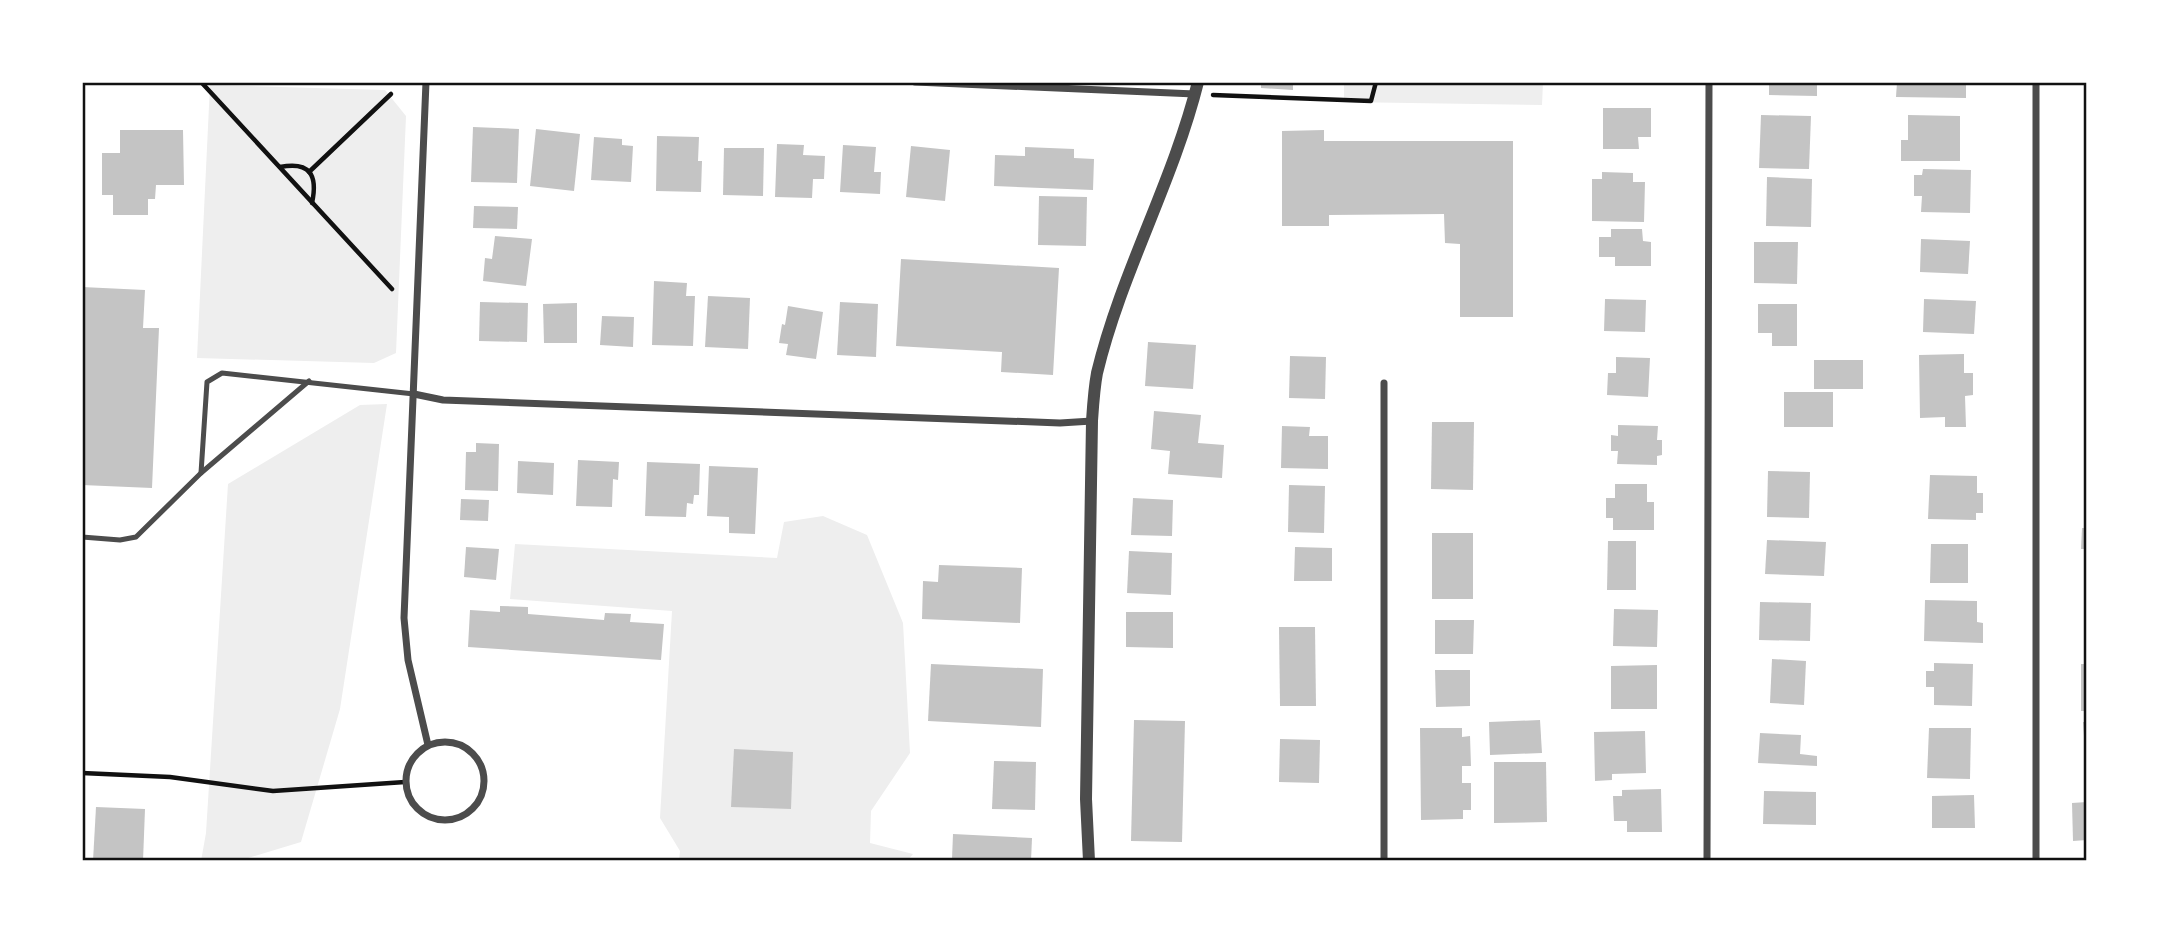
<svg xmlns="http://www.w3.org/2000/svg" width="2169" height="943" viewBox="0 0 2169 943" font-family="Literata,serif">
<style>
.green{fill:#eee}
.building{fill:#c4c4c4}
.lines{fill:none;stroke-linecap:round;stroke-linejoin:round}
.path{stroke:#111;stroke-width:4.5}
.service{stroke:#4c4c4c;stroke-width:5}
.minor{stroke:#4c4c4c;stroke-width:7}
.tertiary{stroke:#4c4c4c;stroke-width:12}
.neatline{fill:none;stroke:#111;stroke-width:2.5}
</style>
<rect width="100%" height="100%" fill="#fff"/>
<!-- green -->
<g class="green">
<polygon points="1344,82 1543,82 1542,105 1344,102"/>
<polygon points="210,85 385,90 406,116 396,353 374,363 197,358"/>
<polygon points="387,404 340,709 301,842 248,858 247,861 201,861 206,833 228,484 360,405"/>
<polygon points="823,516 867,535 903,623 910,753 871,811 870,843 913,854 907,861 679,861 680,851 660,818 672,611 510,599 515,544 777,558 784,522"/>
</g>
<!-- building -->
<g class="building">
<polygon points="1261,82 1293,82 1293,90 1261,88"/>
<polygon points="1769,82 1817,82 1817,96 1769,95"/>
<polygon points="1897,82 1966,82 1966,98 1896,97"/>
<polygon points="1603,108 1651,108 1651,137 1638,137 1639,149 1603,149"/>
<polygon points="1761,115 1811,116 1809,169 1759,168"/>
<polygon points="1908,115 1960,116 1960,161 1901,161 1901,140 1908,140"/>
<polygon points="473,127 519,129 517,183 471,182"/>
<polygon points="536,129 580,134 574,191 530,186"/>
<polygon points="120,130 183,130 184,185 156,185 155,199 148,199 148,215 113,215 113,195 102,195 102,153 120,153"/>
<polygon points="1324,130 1324,141 1513,141 1513,317 1460,317 1460,244 1445,243 1444,214 1329,215 1329,226 1282,226 1282,131"/>
<polygon points="657,136 699,137 698,161 702,161 701,192 656,191"/>
<polygon points="594,137 622,139 622,145 633,146 631,182 591,180"/>
<polygon points="777,144 804,145 803,155 825,156 824,179 813,179 812,198 775,197"/>
<polygon points="843,145 876,147 874,172 881,172 880,194 840,192"/>
<polygon points="911,146 950,150 945,201 906,197"/>
<polygon points="1025,147 1074,149 1074,158 1094,159 1093,190 994,186 995,155 1025,156"/>
<polygon points="724,148 764,148 763,196 723,195"/>
<polygon points="1923,169 1971,170 1970,213 1921,212 1922,196 1914,196 1914,175 1922,175"/>
<polygon points="1602,172 1633,173 1633,182 1645,182 1644,222 1592,221 1592,179 1602,179"/>
<polygon points="1767,177 1812,179 1811,227 1766,226"/>
<polygon points="1039,196 1087,197 1086,246 1038,245"/>
<polygon points="474,206 518,207 517,229 473,228"/>
<polygon points="1611,229 1642,229 1643,241 1651,242 1651,266 1615,266 1615,257 1599,257 1599,237 1611,237"/>
<polygon points="495,236 532,239 526,286 483,281 485,258 492,259"/>
<polygon points="1921,239 1970,241 1968,274 1920,272"/>
<polygon points="1754,242 1798,242 1797,284 1754,283"/>
<polygon points="901,259 1059,268 1053,375 1001,372 1002,352 896,346"/>
<polygon points="654,281 687,283 686,296 695,296 693,346 652,345"/>
<polygon points="82,287 145,290 143,328 159,328 152,488 82,485"/>
<polygon points="708,296 750,298 748,349 705,347"/>
<polygon points="1605,299 1646,300 1645,332 1604,331"/>
<polygon points="1924,299 1976,301 1974,334 1923,332"/>
<polygon points="480,302 528,303 527,342 479,341"/>
<polygon points="840,302 878,304 876,357 837,355"/>
<polygon points="577,303 577,343 544,343 543,304"/>
<polygon points="1758,304 1797,304 1797,346 1772,346 1772,333 1758,333"/>
<polygon points="788,306 823,312 816,359 786,355 788,344 779,343 782,324 785,325"/>
<polygon points="602,316 634,317 633,347 600,345"/>
<polygon points="1148,342 1196,345 1193,389 1145,386"/>
<polygon points="1964,354 1964,373 1973,373 1973,395 1965,396 1966,427 1945,427 1945,417 1920,418 1919,355"/>
<polygon points="1290,356 1326,357 1325,399 1289,398"/>
<polygon points="1616,357 1650,358 1648,397 1607,395 1608,373 1616,373"/>
<rect x="1814" y="360" width="49" height="29"/>
<rect x="1784" y="392" width="49" height="35"/>
<polygon points="1154,411 1201,415 1198,443 1224,445 1222,478 1168,474 1170,451 1151,449"/>
<polygon points="1432,422 1474,422 1473,490 1431,489"/>
<polygon points="1618,425 1658,426 1657,440 1662,440 1662,455 1657,456 1657,465 1617,464 1618,451 1611,451 1611,435 1618,436"/>
<polygon points="1282,426 1310,427 1309,436 1328,436 1328,469 1281,468"/>
<polygon points="476,443 499,444 498,491 465,490 466,452 476,452"/>
<polygon points="578,460 619,462 618,480 613,479 612,507 576,506"/>
<polygon points="518,461 554,463 553,495 517,493"/>
<polygon points="647,462 700,464 699,495 694,495 693,504 687,503 686,517 645,516"/>
<polygon points="709,466 758,468 755,534 729,533 729,517 707,516"/>
<polygon points="1768,471 1810,472 1809,518 1767,517"/>
<polygon points="1930,475 1977,476 1977,493 1983,493 1983,513 1976,513 1976,520 1928,519"/>
<polygon points="1615,484 1647,484 1647,502 1654,502 1654,530 1613,530 1613,518 1606,518 1606,498 1615,498"/>
<polygon points="1289,485 1325,486 1324,533 1288,532"/>
<rect x="2084" y="487" width="3" height="33"/>
<polygon points="1133,498 1173,500 1172,536 1131,535"/>
<polygon points="461,499 489,500 488,521 460,520"/>
<polygon points="2082,528 2087,528 2087,549 2081,549"/>
<rect x="1432" y="533" width="41" height="66"/>
<polygon points="1767,540 1826,542 1824,576 1765,574"/>
<polygon points="1608,541 1636,541 1636,590 1607,590"/>
<polygon points="1931,544 1968,544 1968,583 1930,583"/>
<polygon points="466,547 499,549 496,580 464,577"/>
<polygon points="1295,547 1332,548 1332,581 1294,581"/>
<polygon points="1129,551 1172,553 1171,595 1127,593"/>
<polygon points="939,565 1022,568 1020,623 922,619 923,581 938,582"/>
<polygon points="1925,600 1977,601 1977,622 1983,623 1983,643 1924,641"/>
<polygon points="1760,602 1811,603 1810,641 1759,640"/>
<polygon points="500,606 528,607 528,614 604,620 605,613 631,614 630,622 664,624 661,660 468,647 470,610 500,612"/>
<polygon points="1614,609 1658,610 1657,647 1613,646"/>
<polygon points="1126,612 1173,612 1173,648 1126,647"/>
<polygon points="1435,620 1474,620 1473,654 1435,654"/>
<polygon points="1279,627 1315,627 1316,706 1280,706"/>
<polygon points="1772,659 1806,661 1804,705 1770,703"/>
<polygon points="1934,663 1973,664 1972,706 1934,705 1934,687 1926,687 1926,671 1934,671"/>
<polygon points="931,664 1043,669 1041,727 928,721"/>
<rect x="2081" y="664" width="6" height="47"/>
<polygon points="1657,665 1657,709 1611,709 1611,666"/>
<polygon points="1435,670 1470,670 1470,706 1436,707"/>
<polygon points="1134,720 1185,721 1182,842 1131,841"/>
<polygon points="1540,720 1542,753 1490,755 1489,722"/>
<polygon points="2083,722 2087,722 2087,749 2085,749"/>
<polygon points="1420,728 1462,728 1462,737 1470,736 1471,766 1462,766 1462,783 1471,783 1471,810 1463,810 1463,819 1421,820"/>
<polygon points="1929,728 1971,728 1970,779 1927,778"/>
<polygon points="1645,731 1646,773 1612,774 1612,780 1595,781 1594,732"/>
<polygon points="1760,733 1801,735 1800,754 1817,756 1817,766 1758,763"/>
<polygon points="1280,739 1320,740 1319,783 1279,782"/>
<polygon points="734,749 793,752 791,809 731,807"/>
<polygon points="994,761 1036,762 1035,810 992,809"/>
<polygon points="1494,762 1546,762 1547,822 1494,823"/>
<polygon points="1661,789 1662,832 1627,832 1627,821 1614,821 1613,796 1622,796 1622,790"/>
<polygon points="1764,791 1816,792 1816,825 1763,824"/>
<polygon points="1974,795 1975,828 1932,828 1932,796"/>
<polygon points="2087,802 2087,840 2073,841 2072,803"/>
<polygon points="96,807 145,809 143,861 93,861"/>
<polygon points="953,834 1032,838 1031,861 952,859"/>
</g>
<g class="lines">
<!-- path -->
<g class="path">
<polyline points="202,83 392,289"/>
<polyline points="1213,95 1371,101 1376,82"/>
<path d="M 280,167 C 310,161 318,175 312,203"/>
<polyline points="309,172 391,94"/>
<polyline points="82,773 170,777 273,791 405,782"/>
</g>
<!-- service -->
<g class="service">
<polyline points="201,473 207,382 222,373 414,394"/>
<polyline points="82,537 120,540 136,537 201,473 309,381"/>
</g>
<!-- minor -->
<g class="minor">
<polyline points="426,82 404,618 408,660 428,745"/>
<polyline points="915,82 1195,94"/>
<polyline points="2036,82 2036,861"/>
<polyline points="414,394 443,400 1060,423 1092,421"/>
<circle cx="445" cy="781" r="39"/>
<polyline points="1384,861 1384,383"/>
<polyline points="1707,861 1709,82"/>
</g>
<!-- tertiary -->
<path class="tertiary" d="M 1089,861 L 1086,799 L 1092,421 C 1093,406 1094,389 1097,373 C 1121,273 1173,182 1198,82"/>
</g>
<!-- border -->
<rect width="2169" height="943" fill="none" stroke="#ffffff" stroke-width="168"/>
<rect x="84" y="84" width="2001" height="775" class="neatline"/>
</svg>
